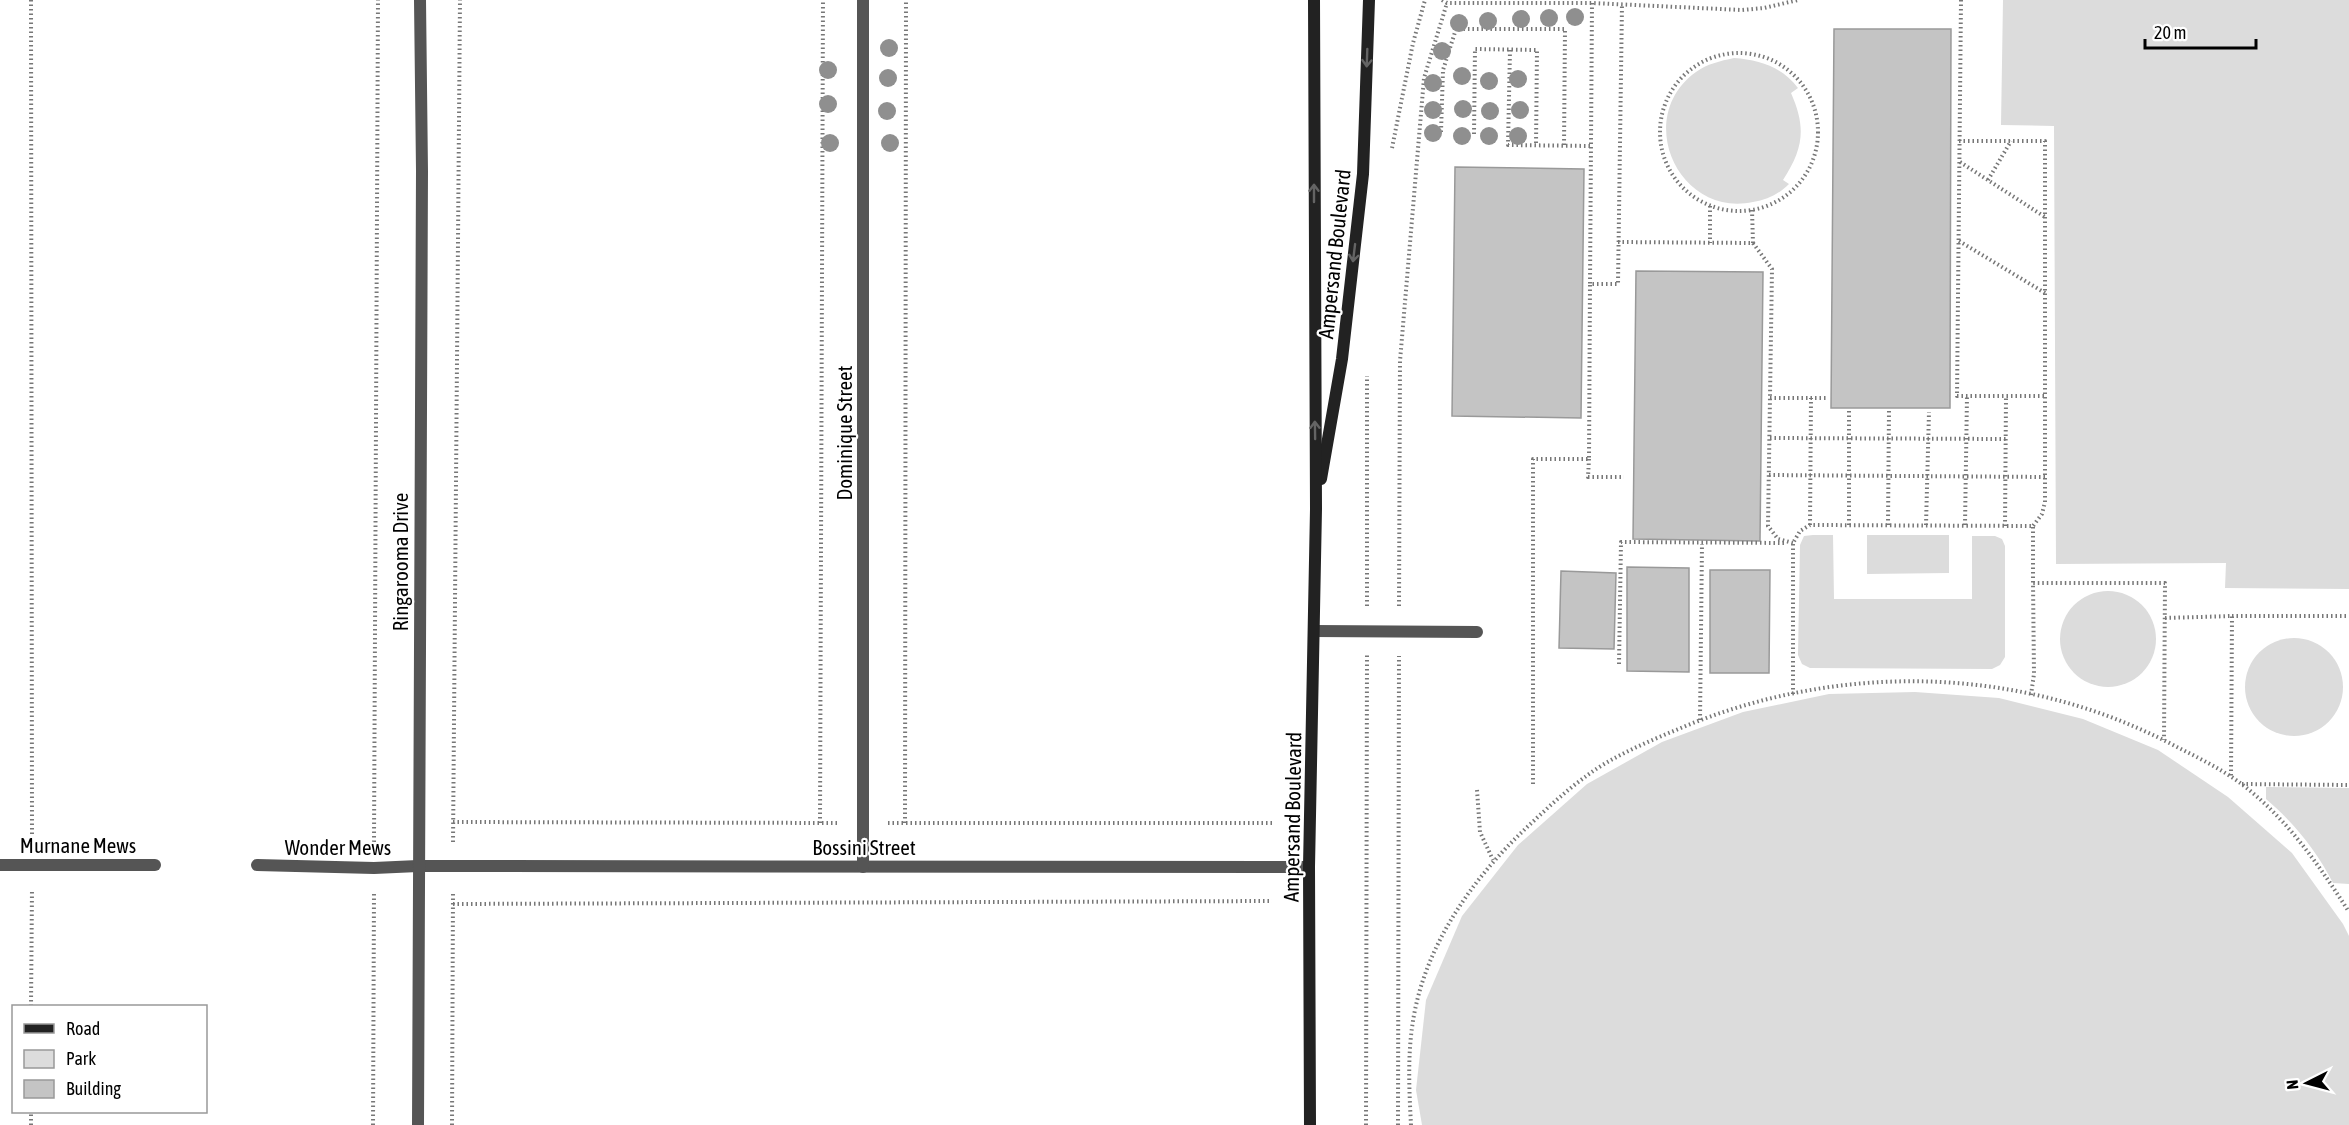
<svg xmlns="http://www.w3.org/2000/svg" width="2349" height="1125" viewBox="0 0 2349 1125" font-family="'Asap Condensed',sans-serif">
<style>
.green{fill:#dcdcdc}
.building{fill:#c4c4c4;stroke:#999;stroke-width:1.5}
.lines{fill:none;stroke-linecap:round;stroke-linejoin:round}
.path{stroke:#777;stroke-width:4;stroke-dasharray:1.5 3;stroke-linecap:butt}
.lane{stroke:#555;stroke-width:12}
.street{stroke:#555;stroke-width:12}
.secondary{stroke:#222;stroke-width:12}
.tree{fill:#8f8f8f}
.oneway{stroke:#646464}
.labels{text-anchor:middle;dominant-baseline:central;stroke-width:4.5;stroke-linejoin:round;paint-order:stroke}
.street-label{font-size:21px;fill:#000;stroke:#fff}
</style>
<rect width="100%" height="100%" fill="#fff"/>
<!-- green -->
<g class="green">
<polygon points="2003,0 2349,0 2349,589 2225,588 2226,563 2056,564 2054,126 2001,125"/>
<path d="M 1734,58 C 1760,60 1782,67 1798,88 L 1791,93 C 1806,127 1804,148 1783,180 L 1789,184 C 1779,194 1767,200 1753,202 C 1678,218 1633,117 1696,72 C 1707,64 1720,61 1734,58 Z"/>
<polygon points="1813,535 1833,535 1834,599 1972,599 1972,536 1995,536 2002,539 2005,546 2005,657 2000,665 1992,669 1810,668 1802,664 1798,655 1800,545 1804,536"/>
<polygon points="1867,535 1949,535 1949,573 1867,574"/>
<circle cx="2108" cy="639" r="48"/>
<circle cx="2294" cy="687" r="49"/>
<polygon points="1915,692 1999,698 2083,719 2158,750 2228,797 2292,853 2343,924 2349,936 2349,1125 1422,1125 1416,1090 1426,1000 1462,916 1518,845 1587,784 1662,742 1743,712 1829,694"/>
<path d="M 2266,787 L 2349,788 L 2349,884 L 2333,883 C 2317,851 2293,822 2266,799 Z"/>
</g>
<!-- building -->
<g class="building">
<polygon points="1834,29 1951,29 1950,408 1831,408"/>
<polygon points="1455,167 1584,169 1581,418 1452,416"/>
<polygon points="1636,271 1763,272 1760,541 1633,539"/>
<polygon points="1627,567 1689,568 1689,672 1627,671"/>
<polygon points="1710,570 1770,570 1769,673 1710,673"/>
<polygon points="1561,571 1616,573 1614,649 1559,648"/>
</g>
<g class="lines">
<!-- path -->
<g class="path">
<polyline points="31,0 32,839"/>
<polyline points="1442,0 1447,3 1592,3 1742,10 1764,8 1798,0"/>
<polyline points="1961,0 1957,396 2046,396"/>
<polyline points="1592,3 1590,284 1618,284 1622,4"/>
<polyline points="1510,50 1508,145 1591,146"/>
<circle cx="1739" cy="132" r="79"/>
<polyline points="1441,132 1443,70 1456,29 1565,29 1564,146"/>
<polyline points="1474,134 1475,49 1537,50 1536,145"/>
<polyline points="1959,141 2045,141 2045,502 2042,514 2033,526"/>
<polyline points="1392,148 1413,43 1425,0"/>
<polyline points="1960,162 2045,217"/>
<polyline points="1988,180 2011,141"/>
<polyline points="1710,206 1710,243"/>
<polyline points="1959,241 2045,293"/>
<polyline points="1618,242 1753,243 1752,210"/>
<polyline points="1753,243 1772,269 1768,526 1778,539 1793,543"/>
<polyline points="1770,398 1826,398"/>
<polyline points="1770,438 2006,439"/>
<polyline points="1589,459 1588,477 1624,477"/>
<polyline points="1769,475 2045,477"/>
<polyline points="1810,525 1811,398"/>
<polyline points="1849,525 1849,411"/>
<polyline points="1888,525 1889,411"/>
<polyline points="1926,525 1929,412"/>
<polyline points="1965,525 1967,396"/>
<polyline points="2005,526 2006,397"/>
<polyline points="1367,606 1367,376"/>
<polyline points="1399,606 1400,361 1424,78 1447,3"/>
<polyline points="2232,616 2349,616"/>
<polyline points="2165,618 2232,616 2231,777"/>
<polyline points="1619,664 1621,542 1786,543"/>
<polyline points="1793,694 1793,543 1800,531 1810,525 2033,526 2033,583"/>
<polyline points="2031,695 2034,674 2033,583 2165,583 2164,740"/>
<polyline points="1700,720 1702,544"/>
<polyline points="1533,784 1533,459 1589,459 1590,284"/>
<polyline points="2242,784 2349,785"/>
<polyline points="1477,790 1480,832 1493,860"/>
<polyline points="453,822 839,823"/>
<polyline points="820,823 823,0"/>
<polyline points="888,823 1273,823"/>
<polyline points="905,823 906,0"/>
<polyline points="374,842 378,0"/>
<polyline points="453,842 460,0"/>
<polyline points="453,904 1272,901"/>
<polyline points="31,1006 32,889"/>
<polyline points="31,1125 31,1112"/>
<polyline points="373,1125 374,892"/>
<polyline points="452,1125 453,892"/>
<polyline points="1366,1125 1367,655"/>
<polyline points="1398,1125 1399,656"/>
<path d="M 1411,1125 C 1409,1087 1407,1048 1415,1010 C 1429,941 1473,879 1522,832 C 1542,813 1563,793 1585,777 C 1611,757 1645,743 1676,730 C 1837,661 2021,664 2177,747 C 2199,758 2223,770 2243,785 C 2288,820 2319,865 2349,912"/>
</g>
<!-- lane -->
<g class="lane">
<polyline points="1314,631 1477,632"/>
<polyline points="0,865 155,865"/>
<polyline points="257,865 374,868 418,866"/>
</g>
<!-- street -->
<g class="street">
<polyline points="418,866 1309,867"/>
<polyline points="863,867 863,0"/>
<polyline points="418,1125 422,171 420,0"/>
</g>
<!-- secondary -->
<g class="secondary">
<polyline points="1321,479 1342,359 1363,174 1369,0"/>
<polyline points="1310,1125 1309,867 1316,509 1314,0"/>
</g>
</g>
<!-- trees -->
<g class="tree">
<circle cx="1575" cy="17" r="9"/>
<circle cx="1549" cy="18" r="9"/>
<circle cx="1521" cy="19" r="9"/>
<circle cx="1488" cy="21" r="9"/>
<circle cx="1459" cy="23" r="9"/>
<circle cx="889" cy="48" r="9"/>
<circle cx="1442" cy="51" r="9"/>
<circle cx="828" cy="70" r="9"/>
<circle cx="1462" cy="76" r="9"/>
<circle cx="888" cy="78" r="9"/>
<circle cx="1518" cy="79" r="9"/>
<circle cx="1489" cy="81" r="9"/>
<circle cx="1433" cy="83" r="9"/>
<circle cx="828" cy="104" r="9"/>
<circle cx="1463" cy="109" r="9"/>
<circle cx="1433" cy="110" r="9"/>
<circle cx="1520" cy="110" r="9"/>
<circle cx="887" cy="111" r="9"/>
<circle cx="1490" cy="111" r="9"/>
<circle cx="1433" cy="133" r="9"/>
<circle cx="1462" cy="136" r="9"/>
<circle cx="1489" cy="136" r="9"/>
<circle cx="1518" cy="136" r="9"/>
<circle cx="830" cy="143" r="9"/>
<circle cx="890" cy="143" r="9"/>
</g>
<!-- one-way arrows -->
<defs><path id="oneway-shaft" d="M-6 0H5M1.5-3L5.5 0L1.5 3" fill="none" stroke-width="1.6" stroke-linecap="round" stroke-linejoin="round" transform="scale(1.5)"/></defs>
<g class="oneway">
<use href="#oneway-shaft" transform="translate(1367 58) rotate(92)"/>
<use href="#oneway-shaft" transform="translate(1314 193) rotate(-90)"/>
<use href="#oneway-shaft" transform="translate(1354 253) rotate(97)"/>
<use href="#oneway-shaft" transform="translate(1315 430) rotate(-91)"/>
</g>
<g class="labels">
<!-- street labels -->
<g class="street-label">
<text transform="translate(1334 254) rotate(-84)">Ampersand Boulevard</text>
<text transform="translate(844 433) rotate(-90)">Dominique Street</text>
<text transform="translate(400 562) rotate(-90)">Ringarooma Drive</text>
<text transform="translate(1292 817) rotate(-89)">Ampersand Boulevard</text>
<text x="78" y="845">Murnane Mews</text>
<text x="338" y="847">Wonder Mews</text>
<text x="864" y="847">Bossini Street</text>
</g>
</g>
<!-- legend -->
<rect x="12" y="1005" width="195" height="108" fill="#ffffff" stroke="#999999" stroke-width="1.5"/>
<rect x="24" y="1024" width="30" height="9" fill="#222222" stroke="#999999" stroke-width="1.5"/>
<text x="66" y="1035" font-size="18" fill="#000000">Road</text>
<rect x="24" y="1050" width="30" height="18" fill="#dcdcdc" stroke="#999999" stroke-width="1.5"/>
<text x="66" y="1065" font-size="18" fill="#000000">Park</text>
<rect x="24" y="1080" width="30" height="18" fill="#c4c4c4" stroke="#999999" stroke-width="1.5"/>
<text x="66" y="1095" font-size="18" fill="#000000">Building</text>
<!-- north arrow -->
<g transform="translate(2307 1083) rotate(264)" stroke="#ffffff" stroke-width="4.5" paint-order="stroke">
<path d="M0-4.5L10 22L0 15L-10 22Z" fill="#000000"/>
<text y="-9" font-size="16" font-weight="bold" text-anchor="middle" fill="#000000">N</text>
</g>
<!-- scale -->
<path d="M2145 39v9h111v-9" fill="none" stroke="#000000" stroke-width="3"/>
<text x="2154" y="39" font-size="18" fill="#000000" stroke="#ffffff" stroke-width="4.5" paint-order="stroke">20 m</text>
</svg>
